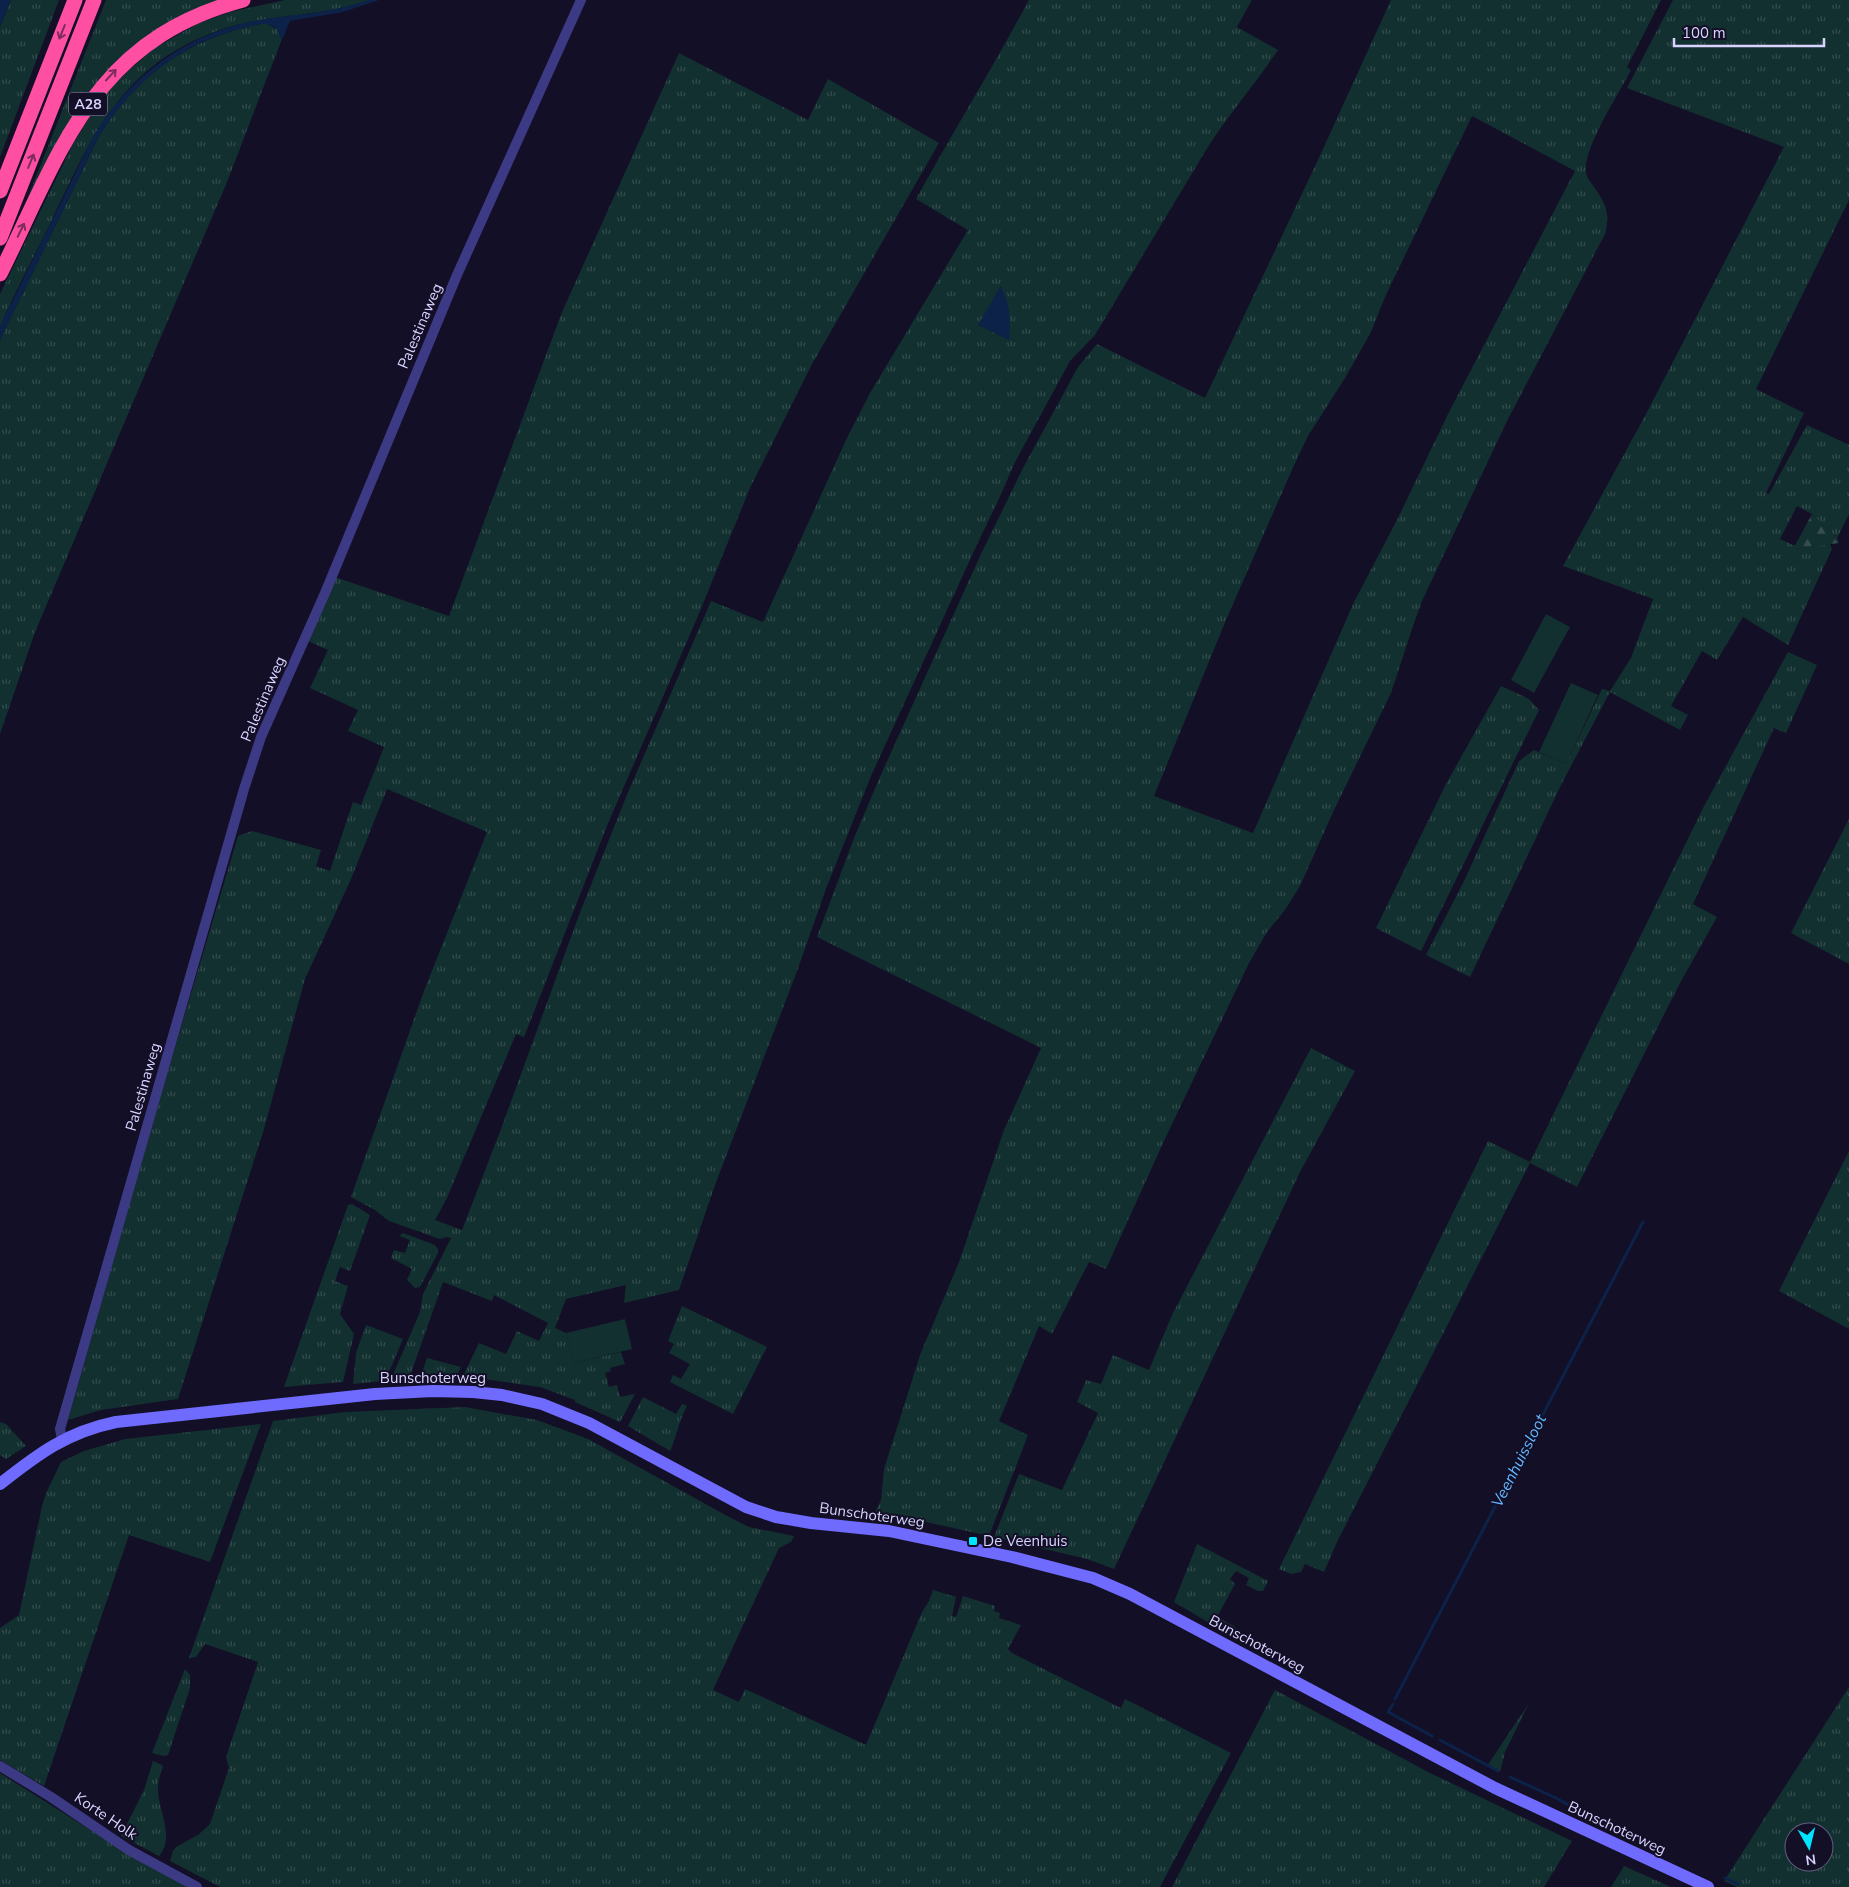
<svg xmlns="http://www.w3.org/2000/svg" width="1849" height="1887" viewBox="0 0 1849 1887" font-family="'Nunito Sans',sans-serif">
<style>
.grass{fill:url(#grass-tufts);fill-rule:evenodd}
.forest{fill:url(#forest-firs)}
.pitch{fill:#12302f}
.water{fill:#0c2248}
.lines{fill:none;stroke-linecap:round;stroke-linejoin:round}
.stream{stroke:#0c2248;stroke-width:3}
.street{stroke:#3d3a85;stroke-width:10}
.secondary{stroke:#6f6bff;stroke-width:12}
.highway{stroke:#ff4fa3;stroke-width:15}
.oneway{stroke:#7d2c5e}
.poi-dot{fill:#00e5ff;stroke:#130f26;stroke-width:2}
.labels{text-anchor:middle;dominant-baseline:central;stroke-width:4;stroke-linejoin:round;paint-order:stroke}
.shield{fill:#130f26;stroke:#9e99be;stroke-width:1}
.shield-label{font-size:14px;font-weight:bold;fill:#d9d4ff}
.street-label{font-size:15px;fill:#d9d4ff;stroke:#130f26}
.poi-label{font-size:15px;fill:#d9d4ff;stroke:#130f26;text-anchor:start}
.water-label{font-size:16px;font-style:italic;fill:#62b6ff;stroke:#130f26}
</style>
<defs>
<pattern id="grass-tufts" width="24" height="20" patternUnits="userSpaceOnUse" patternTransform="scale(1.25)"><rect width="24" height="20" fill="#12302f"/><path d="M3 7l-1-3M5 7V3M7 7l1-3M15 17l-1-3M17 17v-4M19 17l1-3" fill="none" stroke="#344d4e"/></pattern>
<pattern id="forest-firs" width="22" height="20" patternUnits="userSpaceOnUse" patternTransform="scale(1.25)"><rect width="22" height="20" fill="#12302f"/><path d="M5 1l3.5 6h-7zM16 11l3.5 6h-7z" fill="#344d4e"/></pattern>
</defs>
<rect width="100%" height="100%" fill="#130f26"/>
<!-- grass -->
<g class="grass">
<polygon points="11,0 59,0 0,157 0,27"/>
<polygon points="106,0 229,0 133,50 16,227"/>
<path d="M 285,0 L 369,0 C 320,18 266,13 217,31 C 121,66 92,136 51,222 C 34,257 15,291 0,327 L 0,294 L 73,144 L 97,105 L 117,81 L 153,49 L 197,24 L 230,12 Z"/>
<path d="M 1029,0 L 1252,0 L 1237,27 L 1278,50 C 1255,84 1228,115 1206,150 L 1095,335 L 1070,361 L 1014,464 L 1003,490 L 974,551 L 871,776 L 827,886 L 796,974 L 715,1185 L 679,1290 L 624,1303 L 626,1285 L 566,1299 L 555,1328 L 566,1333 L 574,1363 L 621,1352 L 625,1364 L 610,1368 L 611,1371 L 605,1373 L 609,1387 L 617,1385 L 620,1397 L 635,1394 L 620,1422 L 575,1402 L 575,1400 L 540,1387 L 463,1376 L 479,1343 L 506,1354 L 517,1331 L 539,1341 L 548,1323 L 494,1295 L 492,1301 L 443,1282 L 409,1379 L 393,1380 L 392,1377 L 420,1312 L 423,1294 L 451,1238 L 447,1237 L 440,1239 L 389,1221 L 375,1210 L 351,1197 L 424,991 L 487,832 L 387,789 L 351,879 L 305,979 L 264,1129 L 178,1399 L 101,1410 L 68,1420 L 160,1098 L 238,836 L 252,831 L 321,850 L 316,866 L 330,871 L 353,802 L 361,805 L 384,747 L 348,731 L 358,710 L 310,688 L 328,650 L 308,641 L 335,577 L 449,616 L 562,312 L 679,53 L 808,120 L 828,79 L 939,143 L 811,366 L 750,488 L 698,616 L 609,821 L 524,1037 L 516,1034 L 447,1198 L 435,1220 L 462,1230 L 501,1129 L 579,915 L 626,797 L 711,601 L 763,622 L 846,440 L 870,393 L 968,230 L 916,199 C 953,132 993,67 1029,0 ZM 1001,286 L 1009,340 L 979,325 Z"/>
<path d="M 1391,0 L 1661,0 L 1627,67 L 1631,70 C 1620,92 1583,148 1586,171 C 1586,176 1589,180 1592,184 C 1605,203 1611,211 1605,234 L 1507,421 L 1422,601 L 1414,623 L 1391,693 L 1334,810 L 1300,886 L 1285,910 L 1267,932 L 1249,963 L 1163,1143 L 1106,1269 L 1089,1262 L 1052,1334 L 1039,1326 L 999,1421 L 1028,1435 L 989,1536 L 890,1514 L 874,1515 L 881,1500 L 884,1469 L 920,1355 L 959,1262 L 1004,1130 L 1041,1048 L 817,937 L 854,838 L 879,779 L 981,554 L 1023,468 L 1078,367 L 1097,344 L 1205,398 L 1317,162 ZM 1472,116 L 1575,171 L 1449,412 L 1397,520 L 1354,602 L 1253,833 L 1154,796 L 1226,620 L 1295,463 L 1308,436 L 1345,378 L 1371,332 L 1385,297 Z"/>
<polygon points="1673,0 1849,0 1849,200 1756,389 1804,413 1766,493 1769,494 1807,425 1849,445 1849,514 1837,538 1812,514 1797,506 1780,539 1795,546 1794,549 1830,544 1832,549 1788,645 1743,617 1717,660 1702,651 1671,706 1688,715 1680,730 1610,692 1561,785 1470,977 1426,955 1464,881 1519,761 1534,750 1566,764 1602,689 1610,691 1631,658 1653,599 1563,566 1645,416 1784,147 1627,88"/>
<path d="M 265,23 L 277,29 L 282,39 L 227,182 L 35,632 L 0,734 L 0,340 L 98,138 C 137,73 191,37 265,23 Z"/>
<polygon points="1788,652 1817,665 1786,733 1774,728 1693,904 1717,917 1680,983 1579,1183 1577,1187 1530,1163 1337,1542 1324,1572 1305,1564 1301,1572 1291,1574 1279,1569 1488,1141 1530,1162 1703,808"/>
<polygon points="1501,686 1529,699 1539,710 1421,951 1376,928 1446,784"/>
<polygon points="1849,819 1849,964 1791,933"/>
<polygon points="1311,1048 1355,1071 1300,1172 1114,1569 1087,1559 994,1537 1019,1474 1062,1490 1098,1413 1077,1402 1086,1380 1101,1384 1113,1355 1149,1370 1172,1315"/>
<polygon points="1849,1151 1849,1329 1779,1291"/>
<polygon points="352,1204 370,1215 350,1271 340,1267 335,1281 348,1286 340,1314 354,1334 343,1382 284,1387 348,1205"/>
<polygon points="403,1233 435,1245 438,1249 438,1253 420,1287 415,1288 407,1280 412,1269 391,1258 394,1250 405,1253 410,1240 399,1236"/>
<polygon points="682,1306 767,1347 733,1414 670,1382 673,1375 681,1379 690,1364 669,1353 674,1344 668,1341"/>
<polygon points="366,1325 403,1339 386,1379 382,1381 353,1384 356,1353"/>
<polygon points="427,1358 461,1367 455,1379 420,1379"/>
<path d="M 643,1397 L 676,1414 L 682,1404 L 687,1406 C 679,1420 677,1436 670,1451 L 628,1426 Z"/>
<polygon points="465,1407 537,1420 588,1439 729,1517 749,1527 794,1536 791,1542 779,1548 713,1690 739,1702 745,1689 866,1745 922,1612 929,1601 933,1590 956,1597 952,1616 956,1617 963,1596 995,1606 994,1611 1000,1613 999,1618 1021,1625 1008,1649 1012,1653 1121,1708 1125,1699 1231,1753 1160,1887 220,1887 170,1861 173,1851 176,1847 198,1835 210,1824 229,1768 226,1757 258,1662 205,1644 196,1657 189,1658 273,1421 345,1412"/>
<polygon points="0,1422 6,1424 26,1446 6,1459 0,1455"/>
<polygon points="261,1424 210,1562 129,1535 44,1786 0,1760 0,1628 19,1615 42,1506 46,1493 61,1462 84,1451 125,1439"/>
<polygon points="1197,1544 1268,1581 1263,1591 1258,1591 1246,1585 1249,1578 1236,1571 1230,1579 1235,1584 1217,1617 1234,1626 1240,1636 1238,1640 1174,1602"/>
<polygon points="185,1669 190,1675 190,1688 168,1755 164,1756 152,1753"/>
<path d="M 1849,1687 L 1849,1887 L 1737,1887 L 1724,1881 ZM 1794,1832 L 1824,1832 L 1824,1862 L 1794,1862 Z"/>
<polygon points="1275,1690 1430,1773 1572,1841 1544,1887 1172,1887"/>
<polygon points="1529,1703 1505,1752 1500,1772 1487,1766"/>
<path d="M 153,1761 L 162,1765 L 163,1767 C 161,1773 158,1780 158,1787 C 157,1809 176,1837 159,1856 L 121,1836 L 144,1790 Z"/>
<polygon points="0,1773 100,1836 186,1887 0,1887"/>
<polygon points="1624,1866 1671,1887 1611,1887"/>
</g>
<!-- forest -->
<polygon class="forest" points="1812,514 1837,538 1839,543 1793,549"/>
<!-- pitch -->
<g class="pitch">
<polygon points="1546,614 1570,627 1534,693 1511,680"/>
<polygon points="1571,683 1598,695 1566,764 1539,752"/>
<polygon points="625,1319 632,1349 574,1363 566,1333"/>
</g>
<!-- water -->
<g class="water">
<polygon points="0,0 11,0 0,27"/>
<path d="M 369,0 L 379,0 L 343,12 L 290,21 L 283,38 L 281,39 L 277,29 C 268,20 255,25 244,28 C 181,42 131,84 98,138 L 0,340 L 0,327 L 2,322 L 94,135 C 132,73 192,30 265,19 C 300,14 335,12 369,0 Z"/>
<path d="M 1001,286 C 1010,306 1011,318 1009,340 L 978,325 Z"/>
</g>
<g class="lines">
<!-- stream -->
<g class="stream">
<polyline points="1395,1699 1643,1222"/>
<polyline points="1393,1704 1388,1712 1432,1736"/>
<polyline points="1440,1740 1498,1771"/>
<polyline points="1510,1777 1556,1798 1596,1820"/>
<polyline points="1725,1878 1738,1884"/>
</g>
<!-- street -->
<g class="street">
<polyline points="62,1439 60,1429 244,789 261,737 325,593 457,275 581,0"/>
<polyline points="0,1766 51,1797 129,1850 197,1887"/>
</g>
<!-- secondary -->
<path class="secondary" d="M 0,1484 C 38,1454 67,1432 116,1422 L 375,1394 L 433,1391 L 473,1392 L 502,1395 L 542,1404 L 589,1423 L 746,1507 L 776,1517 L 811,1523 L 889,1531 L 1012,1557 L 1093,1578 L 1130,1594 L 1495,1788 L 1708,1887"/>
<!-- highway -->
<g class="highway">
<polyline points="0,191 75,0"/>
<polyline points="0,238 94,0"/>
<path d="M 0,274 C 62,149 93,40 243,0"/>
</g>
</g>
<!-- one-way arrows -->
<defs><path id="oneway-shaft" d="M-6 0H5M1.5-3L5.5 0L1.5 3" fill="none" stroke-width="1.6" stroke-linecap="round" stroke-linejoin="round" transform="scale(1.25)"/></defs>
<g class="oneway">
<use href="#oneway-shaft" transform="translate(62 32) rotate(112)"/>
<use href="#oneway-shaft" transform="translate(111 75) rotate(-47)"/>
<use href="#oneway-shaft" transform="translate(31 161) rotate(-68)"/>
<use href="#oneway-shaft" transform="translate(21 230) rotate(-64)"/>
</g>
<!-- markers -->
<rect class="poi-dot" x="968" y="1536" width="10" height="10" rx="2.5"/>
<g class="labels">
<!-- shield labels -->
<rect class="shield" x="69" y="92.5" width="38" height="23" rx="4"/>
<g class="shield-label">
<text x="88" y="104">A28</text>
</g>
<!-- street labels -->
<g class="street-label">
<text transform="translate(420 326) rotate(-67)">Palestinaweg</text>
<text transform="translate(263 699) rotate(-67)">Palestinaweg</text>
<text transform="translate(143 1087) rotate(-74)">Palestinaweg</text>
<text x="433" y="1378">Bunschoterweg</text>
<text transform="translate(872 1515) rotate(8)">Bunschoterweg</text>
<text transform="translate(1257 1644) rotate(28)">Bunschoterweg</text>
<text transform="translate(106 1816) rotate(34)">Korte Holk</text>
<text transform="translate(1617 1828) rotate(25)">Bunschoterweg</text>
</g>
<!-- poi labels -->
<g class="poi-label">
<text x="983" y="1541">De Veenhuis</text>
</g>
<!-- water labels -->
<g class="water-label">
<text transform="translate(1519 1461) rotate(-63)">Veenhuissloot</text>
</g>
</g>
<!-- north arrow -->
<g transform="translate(1809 1847) rotate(172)"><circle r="24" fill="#130f26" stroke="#625e7d"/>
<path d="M0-4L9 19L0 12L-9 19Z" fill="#00e5ff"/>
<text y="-8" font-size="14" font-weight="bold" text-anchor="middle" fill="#d9d4ff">N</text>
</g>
<!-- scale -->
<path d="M1674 38v8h150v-8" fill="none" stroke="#d9d4ff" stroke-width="2.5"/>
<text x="1682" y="38" font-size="15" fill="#d9d4ff" stroke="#130f26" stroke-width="4" paint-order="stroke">100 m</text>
</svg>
